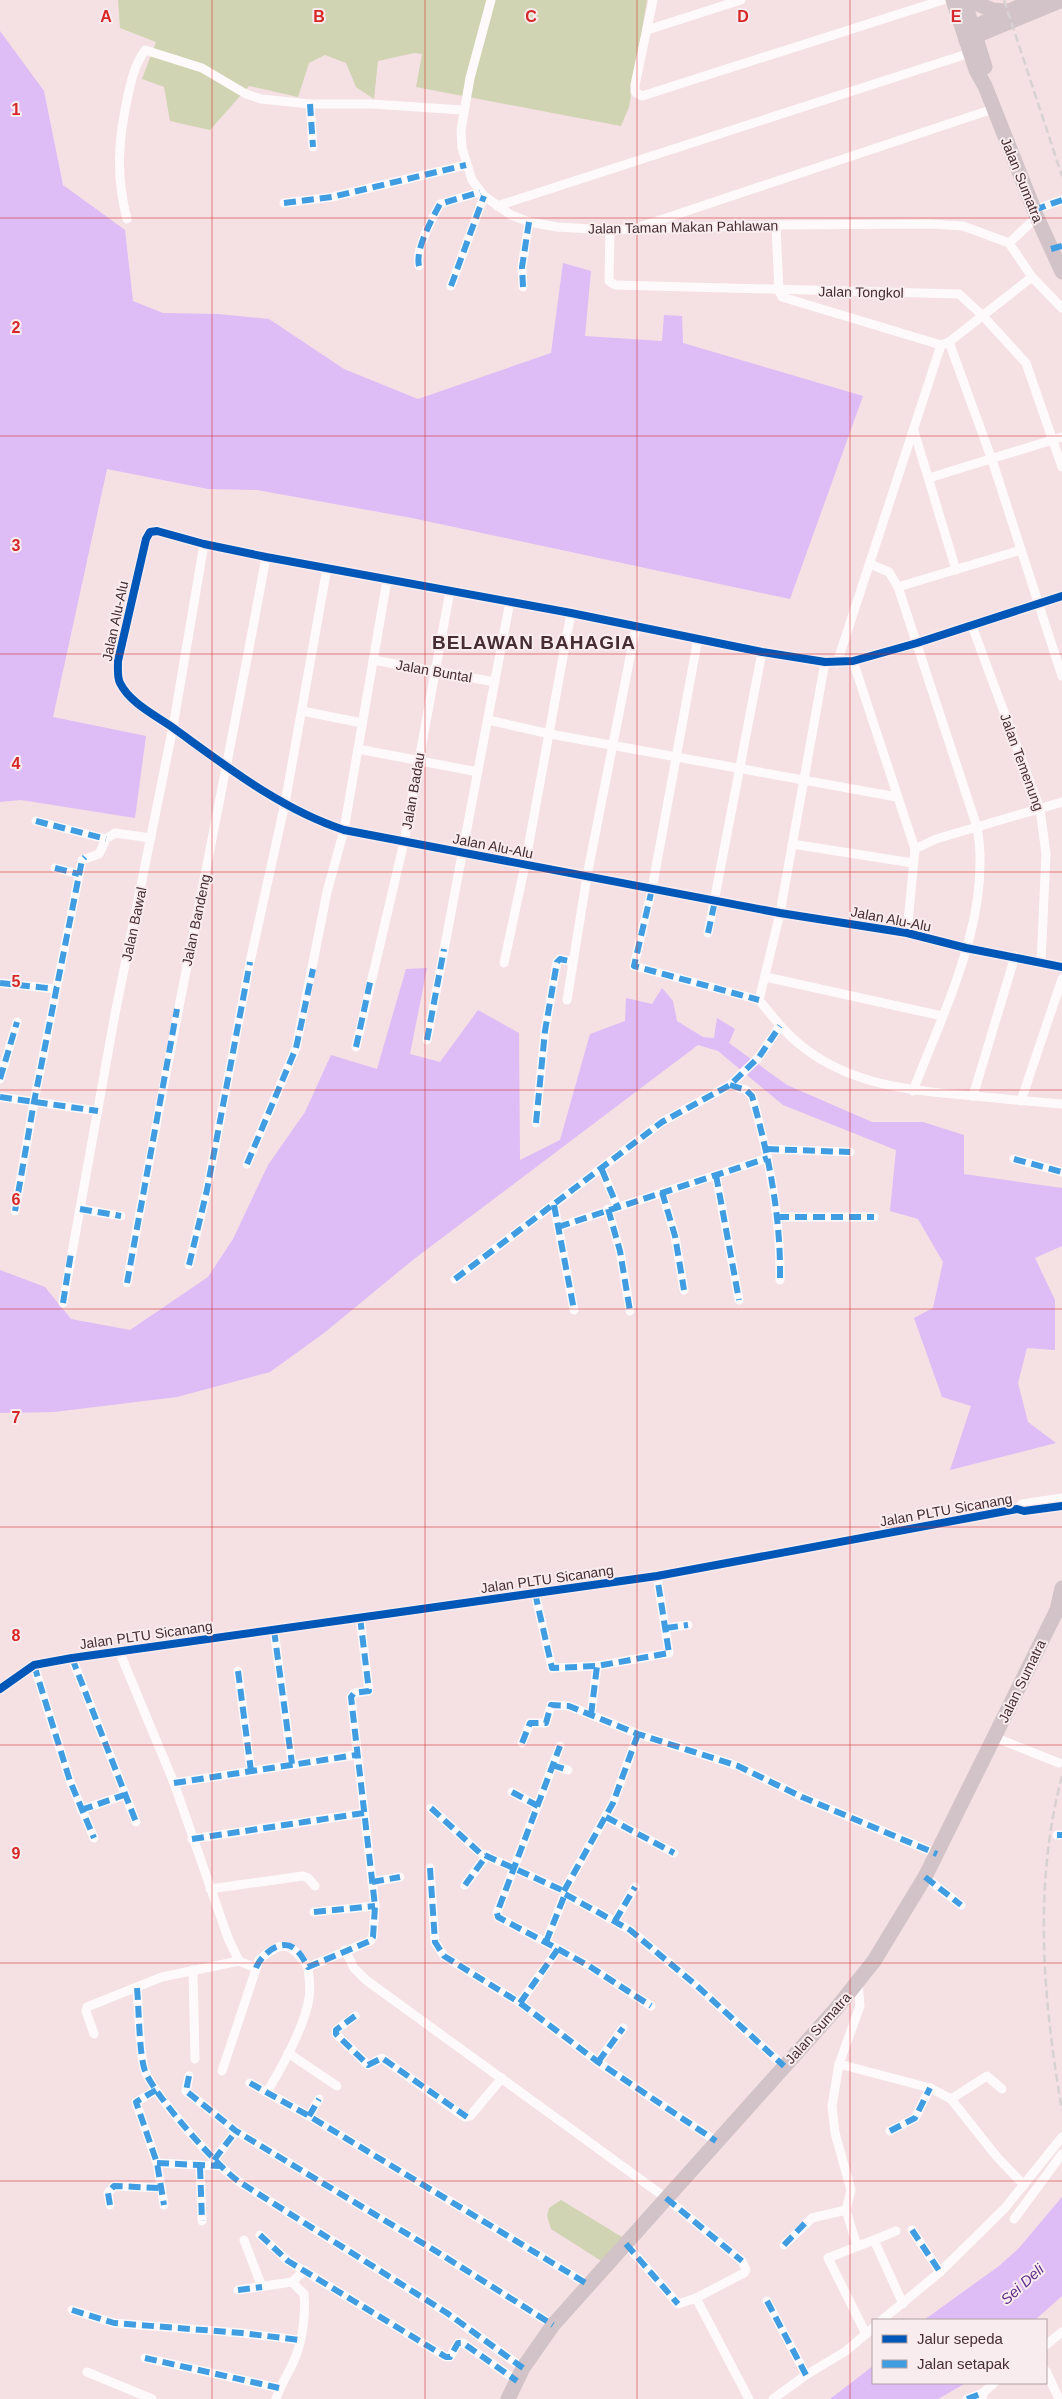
<svg xmlns="http://www.w3.org/2000/svg" width="1062" height="2399" viewBox="0 0 1062 2399" font-family="Helvetica,sans-serif">
<style>
.green{fill:#d0d4b2}
.water{fill:#debcf6}
.lines{fill:none;stroke-linecap:round;stroke-linejoin:round}
.minor{stroke:#fefafb;stroke-width:9}
.trunk{stroke:#d1c3c7;stroke-width:15}
.rail{stroke:#d8d1d2;stroke-width:2.5;stroke-dasharray:8 4;stroke-linecap:butt}
.quiet{stroke:#409de2;stroke-width:6;stroke-dasharray:12 6;stroke-linecap:butt}
.cycleway-casing{stroke:#f9ecee;stroke-width:11}
.cycleway{stroke:#0057b8;stroke-width:8}
.grid{fill:none;stroke:#d62828;stroke-width:1;stroke-opacity:0.55}
.labels{text-anchor:middle;dominant-baseline:central;stroke-width:4;stroke-linejoin:round;paint-order:stroke}
.street-label{font-size:14px;fill:#462d32;stroke:#f9ecee}
.water-label{font-size:15px;font-style:italic;fill:#602d8a;stroke:#f9ecee}
.district-label{font-size:19px;font-weight:bold;letter-spacing:1px;fill:#462d32;stroke:#f9ecee}
.grid-label{font-size:16px;text-anchor:middle;font-weight:bold;fill:#d62828;stroke:#f9ecee;stroke-width:4;stroke-linejoin:round;paint-order:stroke}
</style>
<rect width="100%" height="100%" fill="#f5e0e4"/>
<!-- green -->
<g class="green">
<polygon points="118,0 647,0 629,107 621,126 416,87 422,54 414,53 378,61 374,99 356,87 346,63 325,55 309,63 298,97 249,86 210,130 170,121 164,87 142,79 156,42 120,28"/>
<polygon points="561,2200 622,2237 603,2262 551,2229 547,2216 549,2208"/>
</g>
<!-- water -->
<g class="water">
<polygon points="0,31 44,91 63,185 125,230 133,301 163,313 218,314 269,319 344,369 418,399 551,353 563,263 591,271 585,336 662,341 664,315 682,316 683,343 863,396 790,599 412,518 257,490 208,489 107,469 53,717 146,736 135,818 21,800 0,802"/>
<polygon points="427,968 410,1054 440,1062 478,1010 519,1033 520,1160 560,1140 590,1034 625,1021 626,998 652,1004 662,988 673,1001 677,1021 703,1037 714,1038 717,1018 735,1029 729,1043 787,1085 872,1122 923,1122 964,1135 964,1174 1062,1188 1062,1246 1035,1258 1055,1300 1055,1350 1027,1348 1018,1383 1028,1422 1056,1443 950,1470 971,1406 942,1397 914,1318 933,1308 943,1262 918,1219 890,1211 896,1150 783,1105 718,1051 698,1045 414,1259 324,1333 270,1372 177,1397 54,1412 0,1413 0,1270 45,1287 71,1319 130,1330 208,1277 233,1239 268,1165 305,1112 331,1055 377,1069 406,969"/>
<polygon points="1062,2197 1062,2296 1035,2320 924,2320 999,2266 1019,2248"/>
<polygon points="873,2366 873,2383 966,2383 938,2399 830,2399"/>
</g>
<g class="lines">
<!-- minor -->
<g class="minor">
<polyline points="491,0 470,78 461,130 462,148 472,180 484,196 511,215 529,222 557,227 610,230 776,225 931,224 963,226 1009,243 1032,277 1062,308"/>
<polyline points="653,0 635,85 635,92 642,96 943,0"/>
<polyline points="647,30 741,0"/>
<polyline points="310,104 313,147"/>
<polyline points="284,203 332,197 466,165"/>
<polyline points="497,206 970,53"/>
<polyline points="1034,210 1062,200"/>
<path d="M 127,219 C 116,177 118,142 127,100 C 131,81 134,66 145,50 L 202,68 L 246,94 L 261,99 L 310,104 L 372,104 L 462,110"/>
<polyline points="776,225 779,291 782,297 941,345 949,342 1032,277"/>
<polyline points="642,226 993,109"/>
<polyline points="610,230 609,281 615,285 959,294 983,316 1026,363 1062,467"/>
<polyline points="1009,243 1037,217"/>
<path d="M 419,266 C 415,249 432,219 440,204 L 480,192"/>
<polyline points="451,286 484,196"/>
<polyline points="523,287 522,267 529,222"/>
<polyline points="949,342 992,460 1062,676"/>
<polyline points="914,431 956,570"/>
<polyline points="929,478 1062,437"/>
<path d="M 870,564 L 889,572 L 898,587 L 977,827 C 993,915 944,1010 913,1091"/>
<polyline points="898,587 1021,550"/>
<path d="M 1062,596 L 917,643 L 853,661 L 825,662 L 762,652 L 571,613 L 266,557 L 204,544 L 157,531 L 150,532 L 146,539 L 118,661 C 118,668 117,677 120,683 C 130,703 155,715 172,727 C 226,766 280,809 344,830 L 780,913 L 907,933 L 966,948 L 1062,967"/>
<polyline points="972,626 1040,809 1046,854 1041,963"/>
<polyline points="698,638 652,889 634,966 759,1000"/>
<polyline points="373,660 495,682"/>
<polyline points="853,661 915,849 907,933"/>
<path d="M 825,662 L 780,913 L 759,1000 C 773,1017 786,1034 803,1047 C 852,1086 915,1091 975,1096 C 1004,1099 1033,1102 1062,1104"/>
<polyline points="837,663 941,345"/>
<polyline points="302,711 362,723"/>
<polyline points="488,720 550,734 897,797"/>
<polyline points="358,749 478,772"/>
<polyline points="36,821 106,839"/>
<polyline points="792,844 913,863"/>
<polyline points="915,849 936,839 1062,802"/>
<polyline points="55,868 79,874"/>
<polyline points="708,933 762,652"/>
<polyline points="504,963 525,865 571,613"/>
<polyline points="766,977 942,1016"/>
<polyline points="0,983 56,989"/>
<polyline points="567,1000 587,876 636,627"/>
<polyline points="427,1040 510,601"/>
<polyline points="356,1047 404,842 450,591"/>
<polyline points="0,1079 17,1022"/>
<path d="M 730,1085 L 746,1090 L 752,1096 C 769,1156 781,1217 780,1280"/>
<polyline points="973,1096 1015,956"/>
<polyline points="0,1097 98,1111"/>
<polyline points="1021,1101 1062,979"/>
<polyline points="536,1123 545,1031 557,962 560,959 573,962"/>
<polyline points="767,1149 850,1152"/>
<polyline points="1014,1159 1062,1172"/>
<polyline points="247,1164 296,1048 327,892 344,830 387,580"/>
<polyline points="602,1170 617,1206"/>
<polyline points="716,1175 739,1300"/>
<polyline points="662,1192 675,1236 684,1290"/>
<polyline points="554,1205 574,1310"/>
<polyline points="80,1209 121,1216"/>
<polyline points="608,1209 620,1251 630,1311"/>
<polyline points="15,1211 34,1102 82,860 99,854 106,839 115,833 151,838"/>
<polyline points="777,1217 874,1217"/>
<polyline points="558,1227 768,1158"/>
<polyline points="189,1265 207,1190 250,962 285,803 327,568"/>
<polyline points="455,1279 662,1122 730,1085 759,1057 780,1026"/>
<path d="M 127,1283 C 170,1040 222,799 266,557"/>
<polyline points="63,1303 115,1014 173,727 204,544"/>
<polyline points="1017,1509 1022,1504 1062,1498"/>
<polyline points="535,1593 552,1668 597,1666 669,1653 657,1576"/>
<polyline points="666,1628 688,1625"/>
<polyline points="274,1630 292,1764"/>
<polyline points="119,1651 174,1783 228,1938 239,1961 256,1968"/>
<polyline points="72,1658 136,1822"/>
<polyline points="34,1665 70,1781 94,1838"/>
<polyline points="238,1671 251,1771"/>
<polyline points="0,1689 34,1665 72,1658 657,1576 1017,1509 1024,1511 1062,1506"/>
<polyline points="591,1715 597,1666"/>
<polyline points="994,1737 1059,1763"/>
<polyline points="522,1743 530,1723 546,1723 551,1705 569,1706 638,1734 738,1766 802,1797 937,1854"/>
<polyline points="552,1765 568,1770"/>
<polyline points="174,1783 356,1755"/>
<polyline points="512,1792 538,1806"/>
<polyline points="431,1808 480,1853 564,1891 565,1894 630,1930 696,1985 784,2066"/>
<polyline points="81,1810 124,1795"/>
<polyline points="606,1817 674,1853"/>
<polyline points="1057,1835 1062,1835"/>
<polyline points="192,1839 364,1813"/>
<polyline points="430,1868 435,1942 444,1956 520,2003 598,2062 716,2141"/>
<polyline points="925,1877 961,1905"/>
<polyline points="372,1882 400,1877"/>
<polyline points="465,1885 487,1855"/>
<polyline points="210,1889 303,1876 308,1878 315,1886"/>
<polyline points="564,1891 613,1803 638,1734"/>
<polyline points="314,1912 375,1906"/>
<polyline points="615,1921 635,1887"/>
<polyline points="546,1942 565,1894"/>
<polyline points="558,1949 589,1966 651,2006"/>
<polyline points="345,1950 354,1968 366,1980 666,2198 742,2261 746,2270 744,2273 696,2298 678,2304 626,2244"/>
<polyline points="193,1970 195,2059"/>
<path d="M 137,1988 C 139,2008 139,2055 145,2071 C 154,2095 217,2166 238,2181 L 447,2313 L 523,2368"/>
<polyline points="520,2003 558,1949 498,1917 497,1913 560,1746"/>
<polyline points="355,2016 336,2030 336,2034 368,2065 382,2058 465,2117 470,2116 502,2078"/>
<polyline points="94,2034 86,2011 87,2007 162,1977 239,1961"/>
<polyline points="288,2053 337,2086"/>
<polyline points="598,2062 623,2028"/>
<polyline points="839,2064 930,2088 951,2099 997,2157 1024,2185"/>
<path d="M 222,2071 L 259,1960 C 283,1939 291,1942 308,1967 L 370,1941 L 373,1937 L 375,1906 L 351,1697 L 354,1693 L 369,1691 L 360,1617"/>
<polyline points="189,2076 186,2091 236,2131 434,2250 553,2325"/>
<polyline points="250,2083 309,2116 589,2285"/>
<polyline points="156,2090 136,2102 157,2163 164,2205"/>
<path d="M 267,2092 C 282,2067 305,2026 309,1998 C 311,1988 309,1977 308,1967"/>
<polyline points="951,2099 987,2076 1002,2089"/>
<polyline points="309,2116 319,2099"/>
<polyline points="890,2131 915,2118 930,2088"/>
<polyline points="214,2160 236,2131"/>
<polyline points="157,2163 220,2166"/>
<polyline points="200,2167 202,2221"/>
<polyline points="110,2205 108,2193 114,2186 161,2188"/>
<polyline points="1014,2219 1062,2154"/>
<polyline points="912,2230 940,2272"/>
<polyline points="260,2235 288,2261 446,2357 450,2357 458,2343 463,2343 517,2381"/>
<polyline points="244,2240 262,2287"/>
<polyline points="874,2240 896,2231"/>
<polyline points="784,2245 812,2218 846,2210"/>
<polyline points="857,2246 846,2210 851,2190 835,2133 832,2106 839,2064 860,2006 858,1984"/>
<polyline points="238,2290 292,2282 305,2270"/>
<polyline points="696,2298 749,2399"/>
<polyline points="767,2301 806,2375"/>
<polyline points="72,2310 114,2323 242,2333 299,2340"/>
<polyline points="882,2320 940,2272 1005,2208 1062,2137"/>
<polyline points="866,2334 828,2258 874,2240 903,2304"/>
<polyline points="1046,2345 1062,2332"/>
<polyline points="145,2358 279,2388"/>
<polyline points="1046,2371 1059,2399"/>
<polyline points="87,2372 152,2399"/>
<path d="M 276,2399 C 280,2386 287,2376 293,2363 C 302,2343 306,2317 304,2294 L 292,2282"/>
<polyline points="773,2399 806,2375 846,2351 873,2328"/>
<polyline points="967,2399 983,2393"/>
<polyline points="982,2399 983,2393 994,2383"/>
</g>
<!-- trunk -->
<g class="trunk">
<polyline points="953,0 976,70 985,86 1037,217 1062,272"/>
<polyline points="964,0 985,67"/>
<polyline points="969,0 992,10 1007,11"/>
<polyline points="969,29 1034,0"/>
<polyline points="966,40 1062,0"/>
<polyline points="1057,1610 1062,1588"/>
<polyline points="508,2399 523,2368 553,2325 835,2010 874,1961 925,1877 1057,1610 1062,1604"/>
</g>
<!-- rail -->
<g class="rail">
<polyline points="1004,0 1062,176"/>
<path d="M 1062,1776 C 1033,1885 1043,2001 1062,2110"/>
</g>
<!-- quiet -->
<g class="quiet">
<polyline points="310,104 313,147"/>
<polyline points="284,203 332,197 466,165"/>
<polyline points="1034,210 1062,200"/>
<polyline points="1051,249 1062,246"/>
<path d="M 419,266 C 415,249 432,219 440,204 L 480,192"/>
<polyline points="451,286 484,196"/>
<polyline points="523,287 522,267 529,222"/>
<polyline points="36,821 106,839"/>
<polyline points="55,868 79,874"/>
<polyline points="652,889 634,966 759,1000"/>
<polyline points="708,933 715,901"/>
<polyline points="0,983 56,989"/>
<polyline points="427,1040 444,949"/>
<polyline points="356,1047 371,978"/>
<polyline points="0,1079 17,1022"/>
<path d="M 730,1085 L 746,1090 L 752,1096 C 769,1156 781,1217 780,1280"/>
<polyline points="0,1097 98,1111"/>
<polyline points="536,1123 545,1031 557,962 560,959 573,962"/>
<polyline points="767,1149 850,1152"/>
<polyline points="1014,1159 1062,1172"/>
<polyline points="247,1164 296,1048 313,969"/>
<polyline points="602,1170 617,1206"/>
<polyline points="716,1175 739,1300"/>
<polyline points="662,1192 675,1236 684,1290"/>
<polyline points="554,1205 574,1310"/>
<polyline points="80,1209 121,1216"/>
<polyline points="608,1209 620,1251 630,1311"/>
<polyline points="15,1211 34,1102 82,860 85,857"/>
<polyline points="777,1217 874,1217"/>
<polyline points="558,1227 768,1158"/>
<polyline points="189,1265 207,1190 250,962"/>
<polyline points="455,1279 662,1122 730,1085 759,1057 780,1026"/>
<polyline points="127,1283 177,1009"/>
<polyline points="63,1303 71,1253"/>
<polyline points="535,1593 552,1668 597,1666 669,1653 657,1576"/>
<polyline points="666,1628 688,1625"/>
<polyline points="274,1630 292,1764"/>
<polyline points="72,1658 136,1822"/>
<polyline points="34,1665 70,1781 94,1838"/>
<polyline points="238,1671 251,1771"/>
<polyline points="591,1715 597,1666"/>
<polyline points="522,1743 530,1723 546,1723 551,1705 569,1706 638,1734 738,1766 802,1797 937,1854"/>
<polyline points="552,1765 568,1770"/>
<polyline points="174,1783 356,1755"/>
<polyline points="512,1792 538,1806"/>
<polyline points="431,1808 480,1853 564,1891 565,1894 630,1930 696,1985 784,2066"/>
<polyline points="81,1810 124,1795"/>
<polyline points="606,1817 674,1853"/>
<polyline points="1057,1835 1062,1835"/>
<polyline points="192,1839 364,1813"/>
<polyline points="430,1868 435,1942 444,1956 520,2003 598,2062 716,2141"/>
<polyline points="925,1877 961,1905"/>
<polyline points="372,1882 400,1877"/>
<polyline points="465,1885 487,1855"/>
<polyline points="564,1891 613,1803 638,1734"/>
<polyline points="314,1912 375,1906"/>
<polyline points="615,1921 635,1887"/>
<polyline points="546,1942 565,1894"/>
<polyline points="558,1949 589,1966 651,2006"/>
<path d="M 256,1968 C 261,1955 280,1938 294,1948 C 300,1952 304,1960 308,1967 L 370,1941 L 373,1937 L 375,1906 L 351,1697 L 354,1693 L 369,1691 L 360,1617"/>
<path d="M 137,1988 C 139,2008 139,2055 145,2071 C 154,2095 217,2166 238,2181 L 447,2313 L 523,2368"/>
<polyline points="520,2003 558,1949 498,1917 497,1913 560,1746"/>
<polyline points="355,2016 336,2030 336,2034 368,2065 382,2058 467,2117"/>
<polyline points="598,2062 623,2028"/>
<polyline points="189,2076 186,2091 236,2131 434,2250 553,2325"/>
<polyline points="250,2083 309,2116 589,2285"/>
<polyline points="156,2090 136,2102 157,2163 164,2205"/>
<polyline points="309,2116 319,2099"/>
<polyline points="890,2131 915,2118 930,2088"/>
<polyline points="214,2160 236,2131"/>
<polyline points="157,2163 220,2166"/>
<polyline points="200,2167 202,2221"/>
<polyline points="666,2198 742,2261"/>
<polyline points="110,2205 108,2193 114,2186 161,2188"/>
<polyline points="912,2230 940,2272"/>
<polyline points="260,2235 288,2261 446,2357 450,2357 458,2343 463,2343 517,2381"/>
<polyline points="626,2244 678,2304"/>
<polyline points="784,2245 806,2222"/>
<polyline points="238,2290 262,2287"/>
<polyline points="767,2301 806,2375"/>
<polyline points="72,2310 114,2323 242,2333 299,2340"/>
<polyline points="145,2358 279,2388"/>
<polyline points="967,2399 983,2393"/>
</g>
<!-- cycleway casing -->
<g class="cycleway-casing">
<g id="cycleway">
<path d="M 1062,596 L 917,643 L 853,661 L 825,662 L 762,652 L 571,613 L 266,557 L 204,544 L 157,531 L 150,532 L 146,539 L 118,661 C 118,668 117,677 120,683 C 130,703 155,715 172,727 C 226,766 280,809 344,830 L 780,913 L 907,933 L 966,948 L 1062,967"/>
<polyline points="0,1689 34,1665 72,1658 657,1576 1017,1509 1024,1511 1062,1506"/>
</g>
</g>
<!-- cycleway -->
<use href="#cycleway" class="cycleway"/>
</g>
<!-- grid -->
<path class="grid" d="M 212,0 L 212,2399M 425,0 L 425,2399M 637,0 L 637,2399M 850,0 L 850,2399M 0,218 L 1062,218M 0,436 L 1062,436M 0,654 L 1062,654M 0,872 L 1062,872M 0,1090 L 1062,1090M 0,1309 L 1062,1309M 0,1527 L 1062,1527M 0,1745 L 1062,1745M 0,1963 L 1062,1963M 0,2181 L 1062,2181"/>
<g class="labels">
<!-- street labels -->
<g class="street-label">
<text transform="translate(1022 180) rotate(68)">Jalan Sumatra</text>
<text transform="translate(683 227) rotate(-1)">Jalan Taman Makan Pahlawan</text>
<text transform="translate(861 292) rotate(1)">Jalan Tongkol</text>
<text transform="translate(115 621) rotate(-78)">Jalan Alu-Alu</text>
<text transform="translate(434 671) rotate(10)">Jalan Buntal</text>
<text transform="translate(1022 762) rotate(70)">Jalan Temenung</text>
<text transform="translate(413 791) rotate(-80)">Jalan Badau</text>
<text transform="translate(493 846) rotate(11)">Jalan Alu-Alu</text>
<text transform="translate(891 919) rotate(11)">Jalan Alu-Alu</text>
<text transform="translate(196 920) rotate(-78)">Jalan Bandeng</text>
<text transform="translate(134 924) rotate(-78)">Jalan Bawal</text>
<text transform="translate(946 1510) rotate(-10)">Jalan PLTU Sicanang</text>
<text transform="translate(547 1579) rotate(-8)">Jalan PLTU Sicanang</text>
<text transform="translate(146 1635) rotate(-8)">Jalan PLTU Sicanang</text>
<text transform="translate(1022 1681) rotate(-64)">Jalan Sumatra</text>
<text transform="translate(818 2028) rotate(-48)">Jalan Sumatra</text>
</g>
<!-- water labels -->
<g class="water-label">
<text transform="translate(1022 2284) rotate(-42)">Sei Deli</text>
</g>
<!-- district labels -->
<g class="district-label">
<text x="534" y="642">BELAWAN BAHAGIA</text>
</g>
</g>
<g class="grid-label">
<text x="106" y="22">A</text>
<text x="319" y="22">B</text>
<text x="531" y="22">C</text>
<text x="743" y="22">D</text>
<text x="956" y="22">E</text>
<text x="16" y="115">1</text>
<text x="16" y="333">2</text>
<text x="16" y="551">3</text>
<text x="16" y="769">4</text>
<text x="16" y="987">5</text>
<text x="16" y="1205">6</text>
<text x="16" y="1423">7</text>
<text x="16" y="1641">8</text>
<text x="16" y="1859">9</text>
</g>
<!-- legend -->
<rect x="872" y="2319" width="175" height="65" fill="#f9ecee" stroke="#b1a0a3"/>
<rect x="882" y="2335" width="25" height="8" fill="#0057b8" stroke="#b1a0a3"/>
<text x="917" y="2344" font-size="15" fill="#462d32">Jalur sepeda</text>
<rect x="882" y="2360" width="25" height="8" fill="#409de2" stroke="#b1a0a3"/>
<text x="917" y="2369" font-size="15" fill="#462d32">Jalan setapak</text>
</svg>
